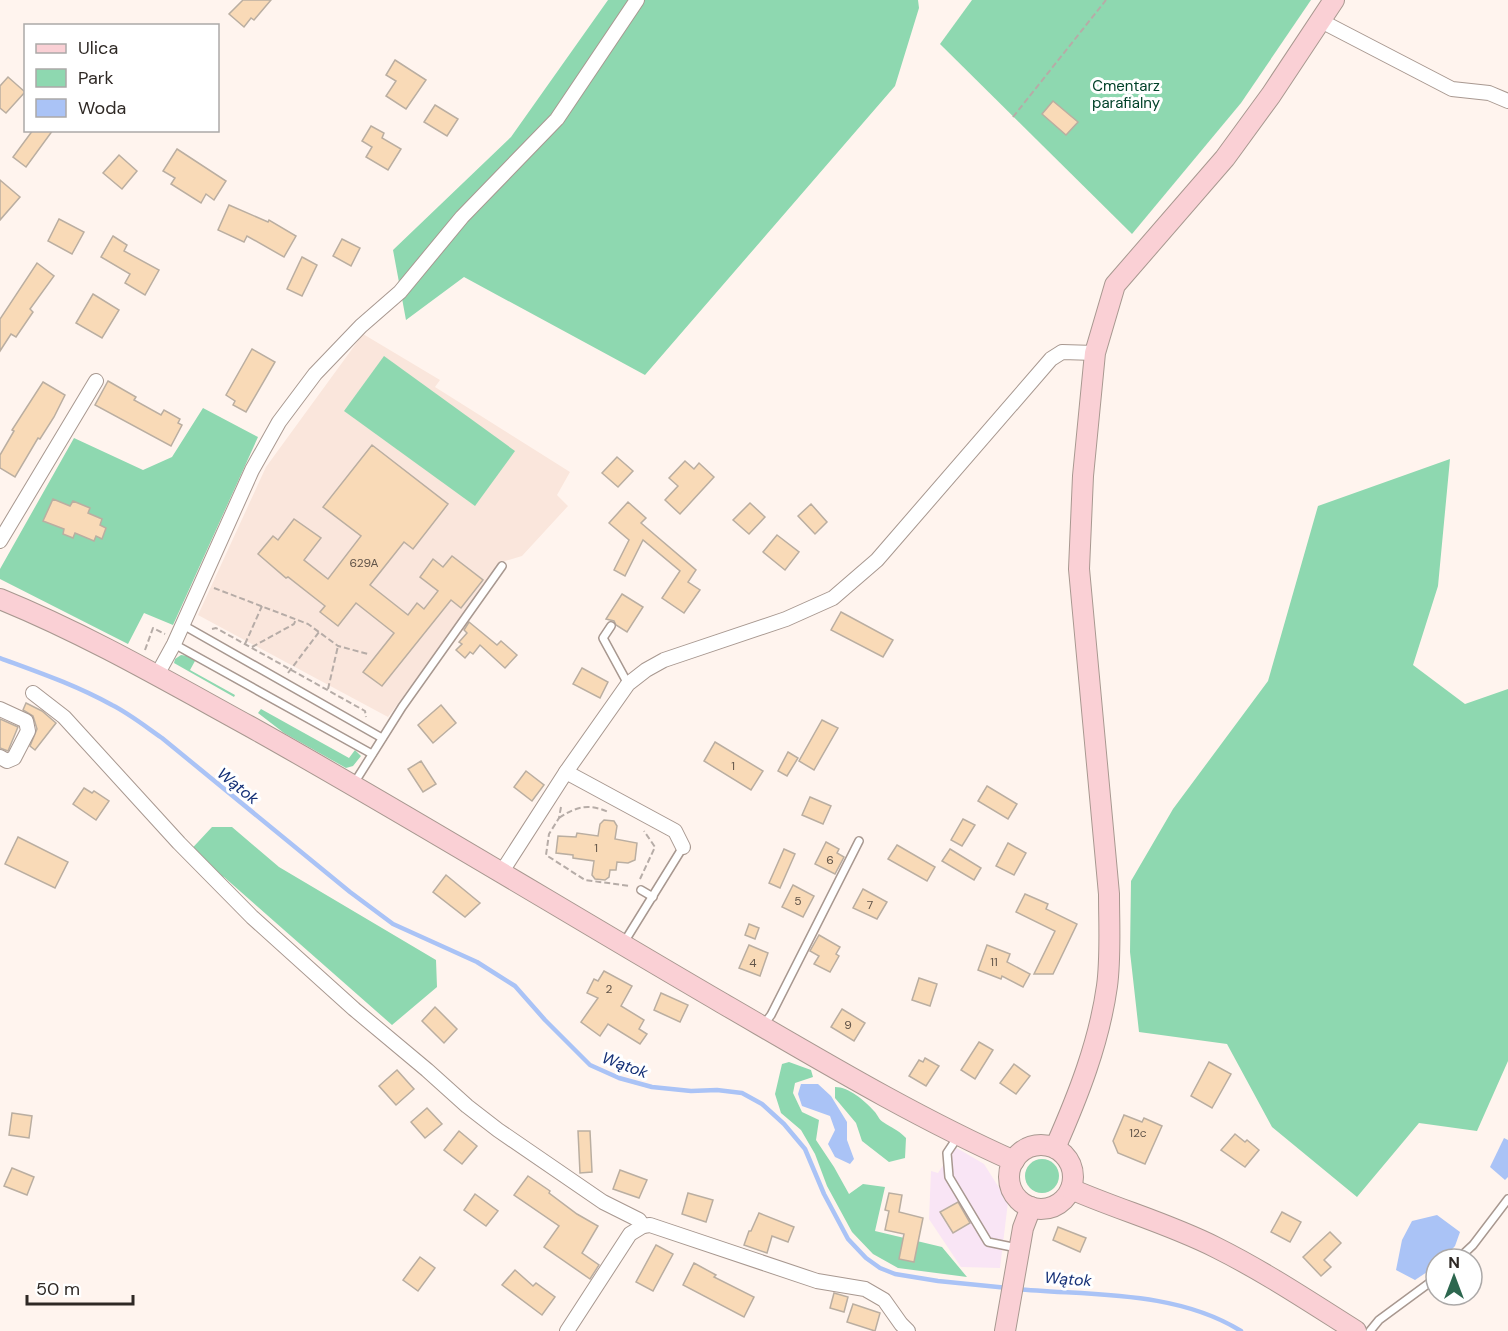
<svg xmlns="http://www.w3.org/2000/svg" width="1508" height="1331" viewBox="0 0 1508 1331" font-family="'DM Sans',sans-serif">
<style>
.commercial{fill:#f9e5f5}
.built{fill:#fae6dc}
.green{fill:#8ed8b0}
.water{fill:#aac3f6}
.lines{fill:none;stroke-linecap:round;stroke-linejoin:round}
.stream{stroke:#aac3f6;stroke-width:4.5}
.building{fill:#f9dab7;stroke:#baaea1;stroke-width:1.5}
.lane-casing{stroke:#a89890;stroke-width:10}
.street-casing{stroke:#a89890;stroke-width:16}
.secondary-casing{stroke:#a89890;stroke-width:22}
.path{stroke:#b6aca7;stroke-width:2;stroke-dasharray:6 3;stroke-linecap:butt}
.lane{stroke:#fff;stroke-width:7}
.street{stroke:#fff;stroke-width:14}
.secondary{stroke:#fad0d5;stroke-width:20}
.labels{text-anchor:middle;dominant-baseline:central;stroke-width:6;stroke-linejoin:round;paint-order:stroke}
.number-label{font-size:12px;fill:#62554a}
.park-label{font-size:15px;fill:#004128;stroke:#fff}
.water-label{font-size:16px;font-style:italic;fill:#132f76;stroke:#fff}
</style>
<rect width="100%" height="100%" fill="#fff4ee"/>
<!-- commercial -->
<polygon class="commercial" points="955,1147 984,1164 1008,1202 1000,1268 961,1267 929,1219 931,1171 938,1173"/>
<!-- built -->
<polygon class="built" points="363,334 440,380 435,387 570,472 557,495 568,506 522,556 502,562 388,717 198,615 266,467"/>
<!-- green -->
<g class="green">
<polygon points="608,0 918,0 919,8 895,86 645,375 464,277 406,320 393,250 511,137"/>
<polygon points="972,0 1311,0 1241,103 1132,234 940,44"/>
<polygon points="384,356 515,451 475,506 344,411"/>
<polygon points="203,408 258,437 173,625 144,613 128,644 0,579 0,569 74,438 143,470 172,457"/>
<polygon points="1450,459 1438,586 1413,665 1465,704 1508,689 1508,1061 1477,1131 1419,1123 1357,1197 1272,1127 1227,1044 1139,1032 1130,952 1131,881 1173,809 1268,681 1318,506"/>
<polygon points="181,655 188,656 195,661 190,670 235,695 234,697 174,663 175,659"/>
<polygon points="261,709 349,758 355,750 361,756 353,766 346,768 284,733 258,713"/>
<polygon points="212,827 232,827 279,867 436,960 437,987 392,1025 224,877 197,869 184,857"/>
<polygon points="789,1062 811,1070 813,1077 795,1083 793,1093 802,1112 819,1120 816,1140 834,1167 849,1194 863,1184 885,1187 875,1231 942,1247 967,1277 898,1268 873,1254 852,1232 827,1186 815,1154 801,1130 781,1113 775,1094 782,1064"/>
<path d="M 835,1087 C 849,1087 865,1101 874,1111 C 878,1115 879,1120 883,1122 C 893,1129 896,1128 906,1138 L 905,1158 L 889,1162 L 862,1141 L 856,1123 L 835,1098 Z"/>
<circle cx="1042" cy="1176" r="17"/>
</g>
<!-- water -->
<g class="water">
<polygon points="801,1084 818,1084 831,1096 847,1122 847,1140 854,1159 850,1164 835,1157 828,1144 835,1130 830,1116 802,1106 798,1094"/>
<polygon points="1504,1138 1508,1140 1508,1177 1505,1180 1490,1167"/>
<polygon points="1437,1215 1460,1232 1455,1246 1443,1259 1436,1259 1436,1266 1415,1280 1396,1270 1402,1240 1412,1221"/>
</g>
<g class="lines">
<!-- stream -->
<g class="stream">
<path d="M 0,658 C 38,672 76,685 112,705 C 130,714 146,727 162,738 L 350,892 L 393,924 L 477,962 L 515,986 L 545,1020 L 590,1065 L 619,1078 L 652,1087 L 691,1091 L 717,1090 L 742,1093 L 762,1104 L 784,1124 L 805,1149 L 824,1194 L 848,1239 L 866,1258 L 880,1268 L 895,1274 L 938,1281 L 1008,1288"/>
<path d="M 1016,1289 C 1091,1296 1175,1290 1241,1331"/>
</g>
</g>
<!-- building -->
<g class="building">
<polygon points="243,0 271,0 254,20 251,18 244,27 229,14"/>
<polygon points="395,60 426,80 406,109 386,96 396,81 386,75"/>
<polygon points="8,77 25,92 6,113 0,108 0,86"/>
<polygon points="1053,101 1078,122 1066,135 1042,114"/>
<polygon points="435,105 458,119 447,136 424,122"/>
<polygon points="371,126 384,133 382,138 401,149 388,170 366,157 372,147 362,141"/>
<polygon points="33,130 53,130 26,167 13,157"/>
<polygon points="177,149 226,181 214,200 206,194 201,203 171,184 175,178 163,171"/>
<polygon points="119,155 137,171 122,189 103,173"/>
<polygon points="0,180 20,197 0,220"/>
<polygon points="229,205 268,222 269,220 296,236 284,257 247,236 244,242 218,230"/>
<polygon points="59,219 84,232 72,254 48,241"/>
<polygon points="113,236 127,245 124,251 159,270 145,295 125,283 130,274 101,257"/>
<polygon points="342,239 360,248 351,266 333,256"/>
<polygon points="302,257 317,265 302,296 287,289"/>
<polygon points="37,263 54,276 30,309 33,312 16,337 11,334 0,351 0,319"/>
<polygon points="93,294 119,310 102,338 76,323"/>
<polygon points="252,349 275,362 246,412 233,405 235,401 226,395"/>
<polygon points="108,381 136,397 134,400 161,415 164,410 180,419 178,423 182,425 171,446 95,405"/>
<polygon points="43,382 65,395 54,417 40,439 38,438 15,477 0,468 0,455 14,431 12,430"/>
<polygon points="372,445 448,504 413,549 404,542 370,585 408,615 417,603 424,609 438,591 420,577 433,559 443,567 452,556 483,580 461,608 451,600 382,686 363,672 394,633 356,603 338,626 320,612 325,606 288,577 286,578 258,554 273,536 278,540 294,519 321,538 304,560 328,579 361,536 323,507"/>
<polygon points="617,457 633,471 618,487 602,473"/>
<polygon points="685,461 694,469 699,463 714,477 680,514 665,500 678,486 669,478"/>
<polygon points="53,499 70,506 73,501 90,508 88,513 102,519 100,525 106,528 102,539 96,536 94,541 75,533 73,538 63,534 64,529 43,521"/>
<polygon points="628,502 646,518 641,523 696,570 688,582 700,590 684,613 662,598 680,571 643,540 625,576 614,570 629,540 609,523"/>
<polygon points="750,503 765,517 749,534 733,520"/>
<polygon points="811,504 827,522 815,534 798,516"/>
<polygon points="777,535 799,552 785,570 763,552"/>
<polygon points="622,594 643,607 627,632 616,625 614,621 606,619"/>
<polygon points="841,612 893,640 883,657 831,630"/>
<polygon points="469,622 497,645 501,641 517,655 505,668 480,645 473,654 470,652 465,658 456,650 462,644 459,642 467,633 464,630"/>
<polygon points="582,668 608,682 600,698 573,684"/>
<polygon points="26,703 42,711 56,723 35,750 30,746 37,729 33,716 23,710"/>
<polygon points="441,705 456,723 433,743 418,725"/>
<polygon points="0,719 18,727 8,751 0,748"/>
<polygon points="822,720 838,728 814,770 799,761"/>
<polygon points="715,742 763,771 751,790 704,761"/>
<polygon points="788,752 798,758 787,776 778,771"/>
<polygon points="421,761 436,784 423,792 408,769"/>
<polygon points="526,771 544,785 532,801 514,787"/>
<polygon points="987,786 1017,804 1008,819 978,801"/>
<polygon points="84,788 92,793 94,791 109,801 96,820 73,804"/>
<polygon points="810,797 831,806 823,824 802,815"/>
<polygon points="963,819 975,825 962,846 951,840"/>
<polygon points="604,820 614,821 617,826 615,839 637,843 635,860 628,863 617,862 616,870 610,870 609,877 605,880 595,879 592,875 594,861 573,858 573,855 556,853 558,836 576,837 577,833 598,836 600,824"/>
<polygon points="18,837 68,862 55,888 5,864"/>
<polygon points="826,842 839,849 837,853 844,857 835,874 815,864"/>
<polygon points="1008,843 1026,853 1014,875 996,866"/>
<polygon points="897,845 935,867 927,881 888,859"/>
<polygon points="784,849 795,854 780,888 769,883"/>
<polygon points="950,849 981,868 974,880 942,861"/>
<polygon points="446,875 480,903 465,917 433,892"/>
<polygon points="793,885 814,896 803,917 782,907"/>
<polygon points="863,889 887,902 877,919 853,908"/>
<polygon points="1025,894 1048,904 1046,909 1077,924 1053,974 1034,974 1055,931 1016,912"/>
<polygon points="749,924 759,928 755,939 745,935"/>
<polygon points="819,935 840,947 836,954 839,956 830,972 814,964 819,956 810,951"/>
<polygon points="749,945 768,953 760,976 739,968"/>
<polygon points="987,945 1010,954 1007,962 1030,974 1023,987 1002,976 1001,979 978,970"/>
<polygon points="604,971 632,986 621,1006 644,1020 639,1029 647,1034 640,1044 608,1024 600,1036 581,1022 598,998 587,993 594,979 598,981"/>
<polygon points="919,978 937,984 930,1006 912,1000"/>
<polygon points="661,993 688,1005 680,1022 654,1010"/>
<polygon points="435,1007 457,1029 444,1043 422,1021"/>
<polygon points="842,1009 865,1023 854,1041 831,1027"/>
<polygon points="979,1042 993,1050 975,1079 961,1070"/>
<polygon points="925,1058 939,1066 926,1086 909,1076 919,1060 923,1062"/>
<polygon points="1209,1062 1231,1074 1212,1108 1191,1096"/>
<polygon points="1014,1064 1030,1076 1016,1094 1000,1083"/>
<polygon points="397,1070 414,1089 396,1105 379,1086"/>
<polygon points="427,1108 442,1124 425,1138 411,1122"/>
<polygon points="12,1113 32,1116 29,1138 9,1135"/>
<polygon points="1124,1115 1142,1122 1144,1118 1162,1126 1145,1164 1118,1153 1113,1141"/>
<polygon points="459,1131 477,1146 462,1164 444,1150"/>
<polygon points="578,1131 590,1131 592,1172 580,1173"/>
<polygon points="1235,1134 1245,1142 1247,1140 1259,1150 1245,1167 1221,1150"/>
<polygon points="12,1168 34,1177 27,1195 4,1186"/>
<polygon points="620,1170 647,1180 639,1198 613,1189"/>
<polygon points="528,1176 550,1191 549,1193 577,1214 598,1226 582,1253 599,1265 590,1279 544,1247 559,1226 514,1195"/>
<polygon points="688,1193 713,1200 706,1222 682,1214"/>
<polygon points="889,1193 902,1195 899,1212 923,1218 914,1262 899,1259 904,1234 885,1230 889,1211 885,1210"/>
<polygon points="475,1194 498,1211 486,1226 464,1210"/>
<polygon points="958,1202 970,1223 953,1233 940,1212"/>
<polygon points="1282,1212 1301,1222 1290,1242 1271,1232"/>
<polygon points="759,1213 794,1227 788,1242 772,1236 767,1253 744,1245 749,1231 751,1231"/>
<polygon points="1058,1227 1086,1238 1080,1252 1053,1240"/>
<polygon points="1330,1232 1341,1243 1324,1260 1331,1267 1321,1276 1303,1257"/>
<polygon points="656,1245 673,1254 653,1291 636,1282"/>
<polygon points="420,1257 435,1268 418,1291 403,1280"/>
<polygon points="694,1263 716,1275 714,1277 754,1297 744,1317 683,1285"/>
<polygon points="515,1270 533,1286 536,1283 555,1297 542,1315 502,1285"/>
<polygon points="834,1293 848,1297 844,1312 830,1308"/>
<polygon points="853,1304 880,1313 875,1331 847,1322"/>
</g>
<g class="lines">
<!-- lane casing -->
<g class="lane-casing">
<g id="lane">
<polyline points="183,625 382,738"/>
<polyline points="611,626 603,638 628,684"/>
<polyline points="174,644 372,754"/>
<polyline points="353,785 402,707 502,566"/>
<polyline points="641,890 653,897"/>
<polyline points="623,944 683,847"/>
<polyline points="764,1024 771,1015 859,841"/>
<polyline points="957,1138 947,1153 949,1177 988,1242 1017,1248"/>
<polyline points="1458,1259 1473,1245 1508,1199"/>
<polyline points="1370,1331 1379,1320 1436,1278"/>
</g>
</g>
<!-- street casing -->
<g class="street-casing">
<g id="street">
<polyline points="1321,21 1452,89 1489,93 1508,101"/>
<polyline points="0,541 96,381"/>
<polyline points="157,675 174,644 252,470 279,422 315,374 361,326 400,292 462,217 557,119 637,0"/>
<polyline points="33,693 64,717 179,843 252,917 354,1009 427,1070 467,1106 498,1130 603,1202 639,1220 643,1226"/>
<polyline points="0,709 26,721 28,731 14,758 7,761 0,757"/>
<polyline points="566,772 675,831 683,847"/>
<polyline points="501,873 566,772 628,684 646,670 664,660 786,619 833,598 877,560 1051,359 1062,352 1095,353"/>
<polyline points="567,1331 630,1234 643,1226 650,1225 817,1281 865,1289 884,1300 901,1324 908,1331"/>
</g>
</g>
<!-- secondary casing -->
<g class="secondary-casing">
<g id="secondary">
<path d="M 0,599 C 86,634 167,681 249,726 C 408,815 564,911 722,1003 C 817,1058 913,1116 1014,1161"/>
<circle cx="1041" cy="1177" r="32"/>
<path d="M 1055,1148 C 1078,1096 1099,1043 1107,986 C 1111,956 1109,925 1109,894 L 1079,569 L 1083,476 L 1095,353 L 1115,285 L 1225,158 L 1271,95 L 1334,0"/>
<path d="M 1071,1189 C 1119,1210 1170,1224 1217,1248 C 1265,1272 1310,1302 1356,1331"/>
<polyline points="1005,1331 1023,1228 1031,1207"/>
</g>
</g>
<!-- path -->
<g class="path">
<polyline points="1013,117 1106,0"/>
<polyline points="214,588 308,624 338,646 368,654"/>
<polyline points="212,629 216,628 365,711 366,717"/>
<polyline points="245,644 262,606"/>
<polyline points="252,647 294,624 296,619"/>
<polyline points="145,650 153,628 165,634"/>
<polyline points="288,673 319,632"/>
<polyline points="328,689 338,646"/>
<polyline points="561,807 559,818 549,834 546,855 585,880 630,886"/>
<path d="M 559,818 C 575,807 589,803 608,812"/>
<polyline points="640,879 655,847 644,831"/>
</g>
<!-- lane -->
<use href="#lane" class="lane"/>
<!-- street -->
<use href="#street" class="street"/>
<!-- secondary -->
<use href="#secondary" class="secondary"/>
</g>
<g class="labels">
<!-- number labels -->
<g class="number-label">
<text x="364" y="563">629A</text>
<text x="733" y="766">1</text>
<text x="596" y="848">1</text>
<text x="830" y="860">6</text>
<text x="798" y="901">5</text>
<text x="870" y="905">7</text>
<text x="994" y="962">11</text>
<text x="753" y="963">4</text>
<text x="609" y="989">2</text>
<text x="848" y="1025">9</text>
<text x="1138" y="1133">12c</text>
</g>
<!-- park labels -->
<g class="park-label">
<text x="1126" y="86">Cmentarz<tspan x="1126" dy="17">parafialny</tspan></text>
</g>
<!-- water labels -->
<g class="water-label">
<text transform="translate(238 786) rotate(39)">Wątok</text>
<text transform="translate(625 1065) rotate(20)">Wątok</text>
<text transform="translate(1068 1279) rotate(4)">Wątok</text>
</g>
</g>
<!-- legend -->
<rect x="24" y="24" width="195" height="108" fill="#ffffff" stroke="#aca9a8" stroke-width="1.5"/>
<rect x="36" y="44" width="30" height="9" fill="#fad0d5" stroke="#aca9a8" stroke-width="1.5"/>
<text x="78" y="54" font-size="18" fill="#2f2925">Ulica</text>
<rect x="36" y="69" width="30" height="18" fill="#8ed8b0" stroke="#aca9a8" stroke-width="1.5"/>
<text x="78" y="84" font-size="18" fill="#2f2925">Park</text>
<rect x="36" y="99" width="30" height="18" fill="#aac3f6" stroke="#aca9a8" stroke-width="1.5"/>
<text x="78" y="114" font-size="18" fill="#2f2925">Woda</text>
<!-- north arrow -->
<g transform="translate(1454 1277)"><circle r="28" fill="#ffffff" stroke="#aca9a8" stroke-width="1.5"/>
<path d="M0-4.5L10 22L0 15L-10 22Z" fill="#2d674f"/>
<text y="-9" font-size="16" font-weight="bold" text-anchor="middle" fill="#2f2925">N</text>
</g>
<!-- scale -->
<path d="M27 1295v9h106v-9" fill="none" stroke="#2f2925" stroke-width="3"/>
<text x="36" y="1295" font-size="18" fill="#2f2925" stroke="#ffffff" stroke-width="4.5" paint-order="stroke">50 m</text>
</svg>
